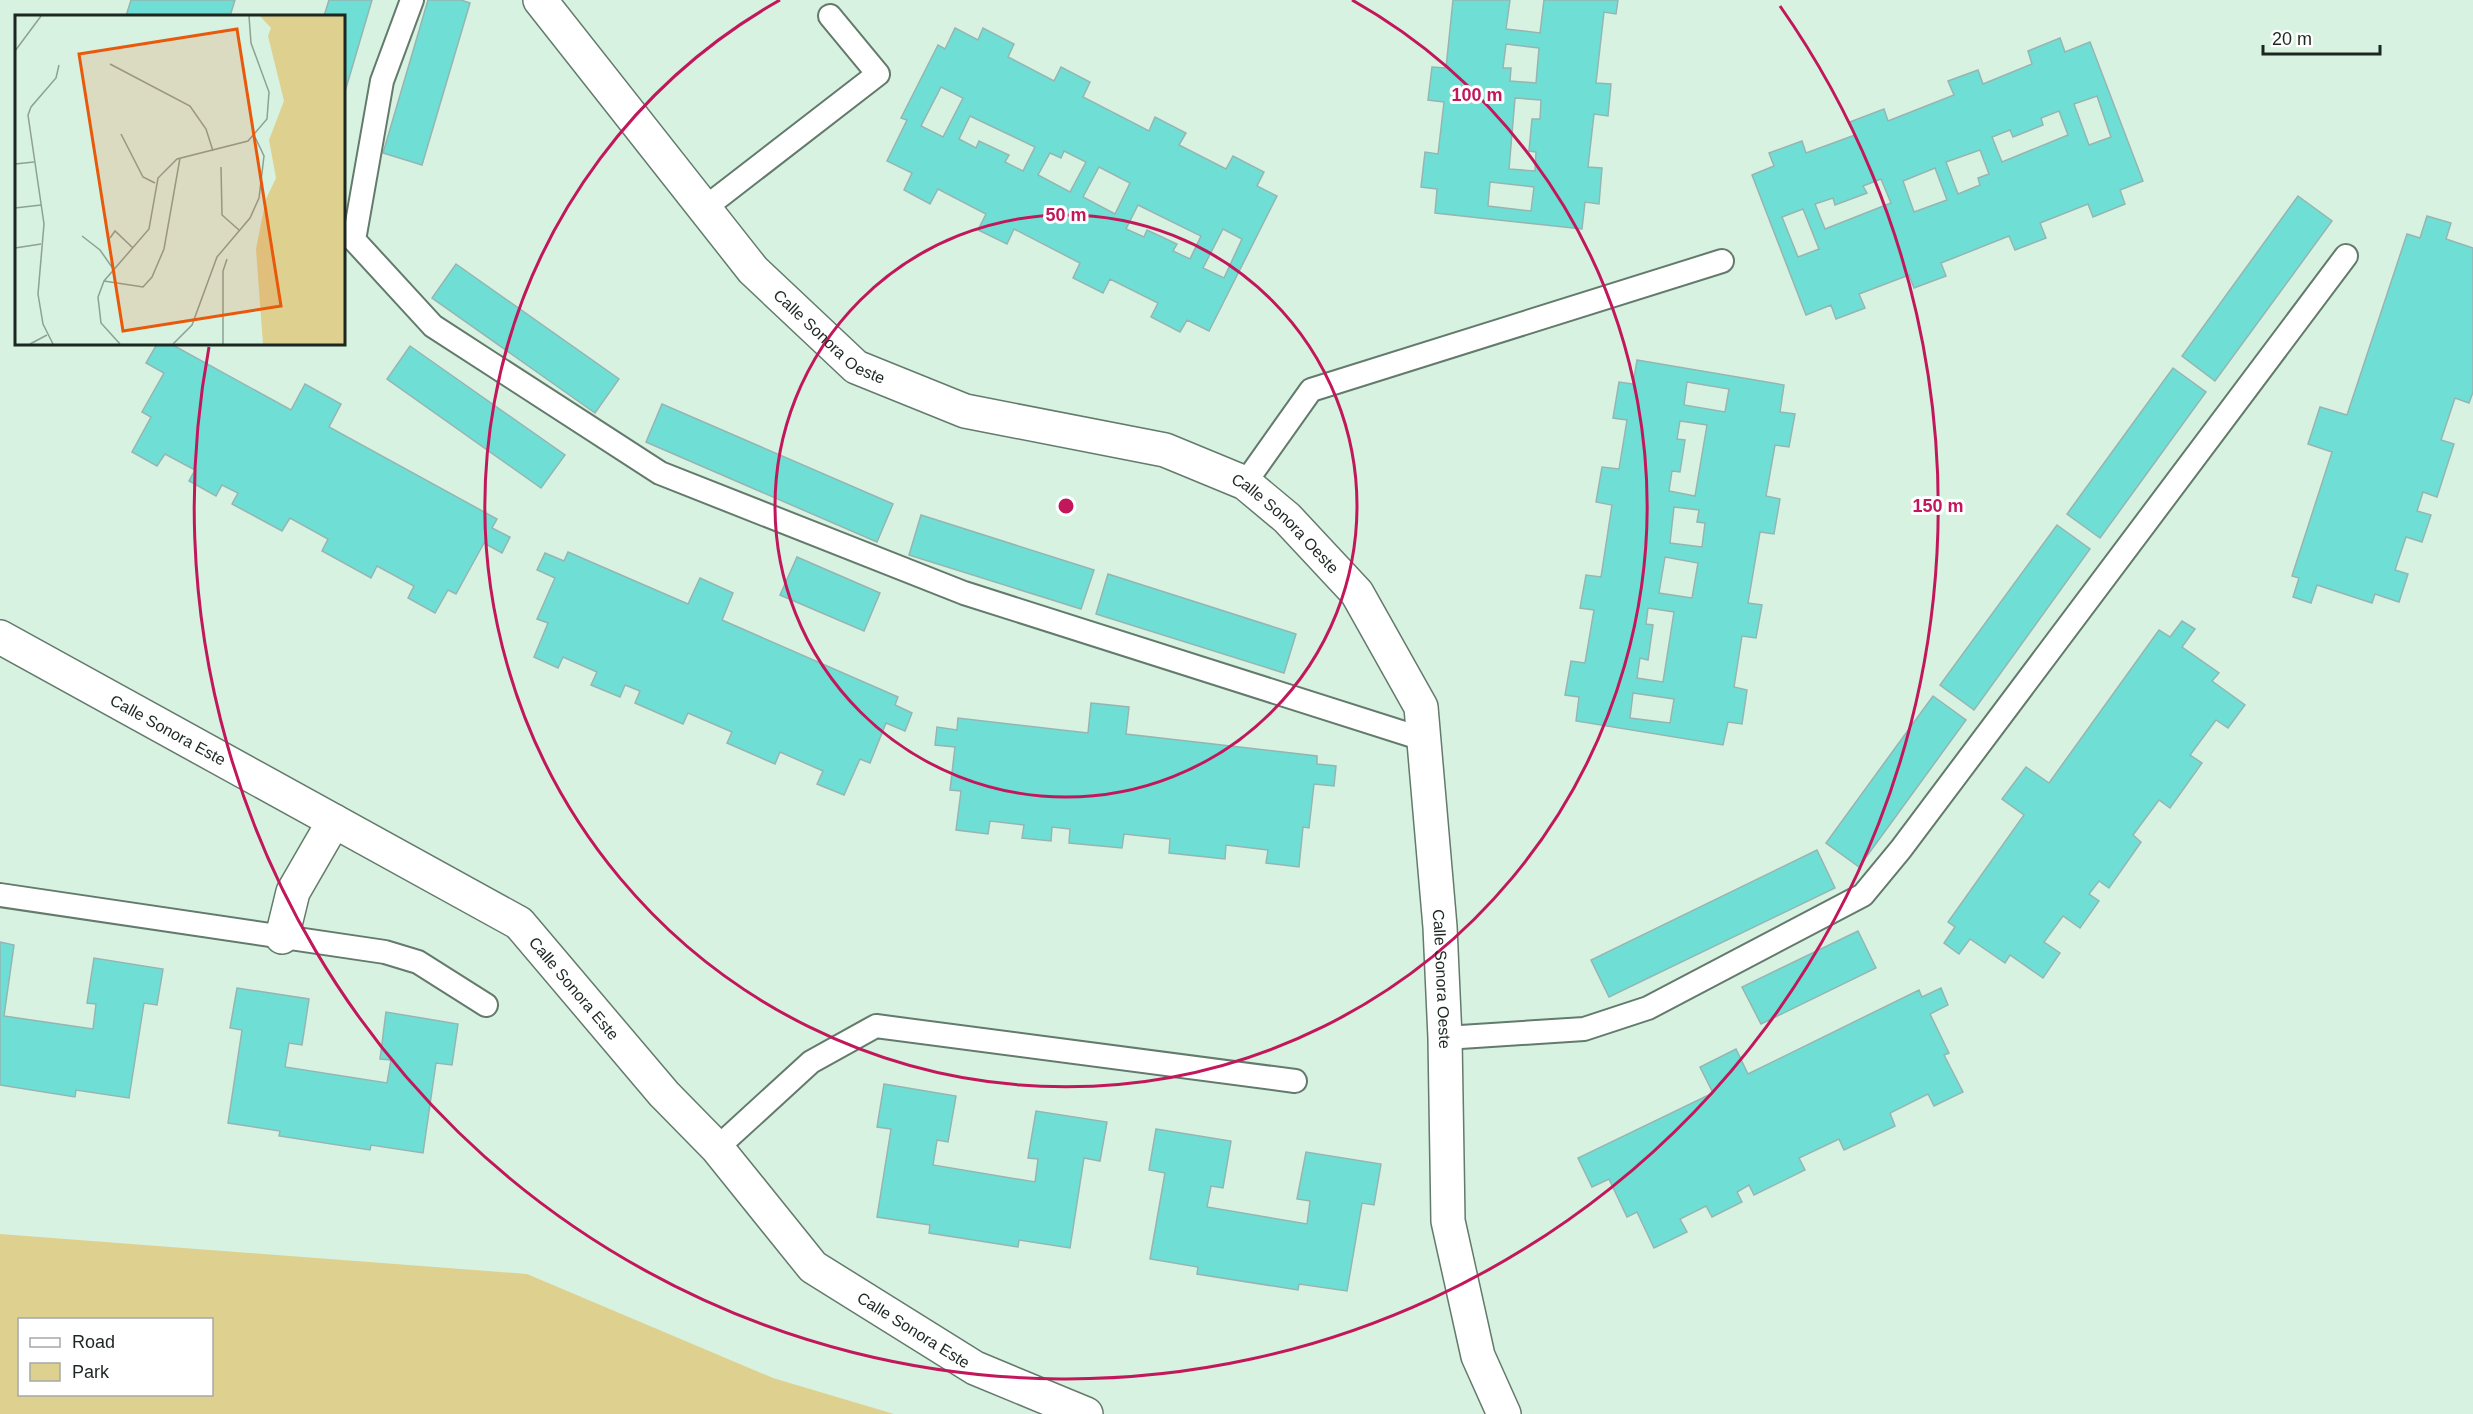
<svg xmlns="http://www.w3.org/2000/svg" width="2473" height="1414" viewBox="0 0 2473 1414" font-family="Helvetica,sans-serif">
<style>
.green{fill:#ded18f;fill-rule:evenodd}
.building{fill:#6fdfd6;stroke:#95b5b2;stroke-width:1.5;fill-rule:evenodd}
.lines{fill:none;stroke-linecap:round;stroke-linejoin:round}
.lane-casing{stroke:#637a6c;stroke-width:26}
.street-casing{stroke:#637a6c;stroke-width:36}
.lane{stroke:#fff;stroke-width:22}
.street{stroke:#fff;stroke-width:33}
.ring{fill:none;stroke:#c2185b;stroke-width:3}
.labels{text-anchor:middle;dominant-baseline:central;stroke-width:6;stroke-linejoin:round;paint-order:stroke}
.street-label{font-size:16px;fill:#1d2721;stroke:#fff}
.inset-road{fill:none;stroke:#8da194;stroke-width:1.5}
.view{fill:#e8590c;fill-opacity:0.15;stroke:#e8590c;stroke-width:3}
.inset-edge{fill:none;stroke:#1d2721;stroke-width:3}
.centre{fill:#c2185b;stroke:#fff;stroke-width:3}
.ring-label{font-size:18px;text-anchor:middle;font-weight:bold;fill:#c2185b;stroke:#fff;stroke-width:6;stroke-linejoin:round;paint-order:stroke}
</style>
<rect width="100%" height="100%" fill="#d7f2e1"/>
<!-- green -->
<path class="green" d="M 0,1234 L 527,1274 L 773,1378 L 894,1414 L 0,1414 ZM 20,1320 L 212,1320 L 212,1394 L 20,1394 Z"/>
<!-- building -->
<g class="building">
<polygon points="131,0 235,0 230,16 126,16"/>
<polygon points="329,0 372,0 344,95 344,16 324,16"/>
<polygon points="428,0 461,0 470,3 422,165 383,153"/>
<path d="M 1453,0 L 1510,0 L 1506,29 L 1540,33 L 1544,0 L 1618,0 L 1616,14 L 1604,12 L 1596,83 L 1611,84 L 1608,116 L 1594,114 L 1588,167 L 1602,168 L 1599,204 L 1585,202 L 1582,229 L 1435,213 L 1437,189 L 1421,187 L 1425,152 L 1438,154 L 1444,102 L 1428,100 L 1432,67 L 1446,68 ZM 1506,44 L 1539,48 L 1536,83 L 1510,81 L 1511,68 L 1503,68 ZM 1515,98 L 1541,100 L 1540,119 L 1532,119 L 1529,151 L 1536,152 L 1535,171 L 1509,169 ZM 1490,182 L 1534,187 L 1531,211 L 1488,206 Z"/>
<path d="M 955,28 L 978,40 L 983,28 L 1014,44 L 1008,57 L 1054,81 L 1061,67 L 1090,82 L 1083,97 L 1149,131 L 1155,117 L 1186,133 L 1179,145 L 1226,169 L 1233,156 L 1264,172 L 1257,186 L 1277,196 L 1209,331 L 1187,320 L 1180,332 L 1151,317 L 1158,303 L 1110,279 L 1103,293 L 1073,278 L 1080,263 L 1014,229 L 1007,244 L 978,230 L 986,214 L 938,189 L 930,204 L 904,190 L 912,173 L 887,161 L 907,120 L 901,118 L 938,45 L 945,49 ZM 941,87 L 963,98 L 943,137 L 921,126 ZM 970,116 L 1035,147 L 1023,171 L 1005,162 L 1009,155 L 979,141 L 976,148 L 959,139 ZM 1064,151 L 1086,162 L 1070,192 L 1038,175 L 1050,153 L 1061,158 ZM 1099,167 L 1130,183 L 1115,214 L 1083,197 ZM 1138,205 L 1201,236 L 1190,259 L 1173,251 L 1177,244 L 1147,230 L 1144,237 L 1126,229 ZM 1223,229 L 1242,239 L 1224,278 L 1203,268 Z"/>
<path d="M 2060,38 L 2065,52 L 2090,42 L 2143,181 L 2120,190 L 2125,204 L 2093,217 L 2088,204 L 2040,223 L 2046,238 L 2015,250 L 2009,236 L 1941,263 L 1946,276 L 1914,288 L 1909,275 L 1859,294 L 1865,308 L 1836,319 L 1831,305 L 1806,315 L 1752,175 L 1774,166 L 1769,153 L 1802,141 L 1806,153 L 1855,135 L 1850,122 L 1884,109 L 1888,121 L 1954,95 L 1948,81 L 1978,70 L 1983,84 L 2032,64 L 2028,51 ZM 2097,96 L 2111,137 L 2089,145 L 2074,104 ZM 2059,111 L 2068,135 L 2002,162 L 1992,137 L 2010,130 L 2013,137 L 2043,125 L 2041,118 ZM 1980,150 L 1989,174 L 1978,178 L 1980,185 L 1958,194 L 1946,162 ZM 1935,168 L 1947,200 L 1914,212 L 1903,181 ZM 1881,179 L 1891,203 L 1825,229 L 1815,204 L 1833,198 L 1835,205 L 1867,193 L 1863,186 ZM 1803,209 L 1819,249 L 1798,257 L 1782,217 Z"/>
<polygon points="2298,196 2332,221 2215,381 2182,356"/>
<polygon points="2427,216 2451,223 2446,239 2473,248 2473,392 2469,403 2455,398 2441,440 2454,444 2437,497 2423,492 2417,511 2431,515 2422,542 2406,537 2395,570 2408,574 2399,602 2375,594 2372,603 2317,585 2311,603 2293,597 2299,578 2292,576 2332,452 2308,444 2320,407 2347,415 2407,234 2420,238"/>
<polygon points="456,264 619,379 595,413 432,298"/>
<polygon points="157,344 171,344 291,410 305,384 341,404 329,427 497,519 492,528 510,537 502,553 484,543 456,594 448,590 435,613 408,598 414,586 377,566 371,578 322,551 328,539 290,518 282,531 232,504 238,493 222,485 216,496 189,481 195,470 165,454 157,466 132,452 151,417 142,412 164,373 146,363"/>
<polygon points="410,346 565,455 541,488 387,379"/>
<path d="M 1637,360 L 1784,385 L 1780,412 L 1795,414 L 1789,447 L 1775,445 L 1766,496 L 1780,499 L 1774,534 L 1760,532 L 1748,603 L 1762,605 L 1756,638 L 1742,636 L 1734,687 L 1747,690 L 1742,724 L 1728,722 L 1723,745 L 1576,721 L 1579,697 L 1565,695 L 1571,661 L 1585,663 L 1594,610 L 1580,608 L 1586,575 L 1601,577 L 1612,505 L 1596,502 L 1602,467 L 1619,469 L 1627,420 L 1613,418 L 1619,382 L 1633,384 ZM 1687,382 L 1729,389 L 1725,412 L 1684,405 ZM 1680,421 L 1707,425 L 1695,496 L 1669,491 L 1672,471 L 1680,472 L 1685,440 L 1677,439 ZM 1674,507 L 1699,510 L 1697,522 L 1705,523 L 1702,547 L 1670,543 ZM 1665,557 L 1698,563 L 1692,598 L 1659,593 ZM 1648,608 L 1674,612 L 1663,682 L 1637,678 L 1640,658 L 1648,660 L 1653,625 L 1646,624 ZM 1633,693 L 1674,699 L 1670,723 L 1630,718 Z"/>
<polygon points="2173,368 2206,392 2100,538 2067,514"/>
<polygon points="662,404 893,504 877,542 646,442"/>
<polygon points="921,515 1094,570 1081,609 909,555"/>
<polygon points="2057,525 2090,549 1974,710 1940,685"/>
<polygon points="568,552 688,604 700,578 733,593 722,620 898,697 895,705 912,713 905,731 886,723 870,763 860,759 844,795 817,784 823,771 780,752 775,764 727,743 732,732 688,713 683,724 635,703 640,691 625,685 620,697 591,685 597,672 563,657 558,668 534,657 548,623 537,619 555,578 537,570 545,553 564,561"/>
<polygon points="797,557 880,593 864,631 780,595"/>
<polygon points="1108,574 1296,634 1284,673 1096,614"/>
<polygon points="2182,621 2195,629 2182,647 2219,673 2212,681 2245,705 2228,728 2216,720 2190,755 2202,763 2170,808 2159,800 2133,835 2141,842 2109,888 2099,881 2089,894 2099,901 2080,928 2063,916 2044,942 2060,953 2043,978 2010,955 2005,963 1970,939 1959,954 1944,943 1955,927 1948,922 2024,815 2002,799 2026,767 2049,783 2159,630 2170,637"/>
<polygon points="1933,696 1966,720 1859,867 1826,843"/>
<polygon points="1091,703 1129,707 1126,734 1317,756 1317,764 1336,766 1334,786 1314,784 1309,828 1303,827 1299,867 1266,863 1268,850 1226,845 1225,859 1169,853 1170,839 1124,834 1122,848 1069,843 1070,829 1052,827 1051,841 1022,838 1024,825 990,821 988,834 956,830 961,791 950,790 955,747 935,745 937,727 957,730 958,718 1088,733"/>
<polygon points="1817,850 1835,888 1609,997 1591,960"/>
<polygon points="1858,931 1876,968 1761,1024 1742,987"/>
<polygon points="0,942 14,945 4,1016 93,1029 96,1004 87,1003 94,958 163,969 157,1005 144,1003 129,1098 76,1090 75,1097 0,1085"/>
<polygon points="237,988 309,999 302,1045 289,1043 285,1067 387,1083 391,1060 380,1059 386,1012 458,1024 452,1065 436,1063 423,1153 371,1145 370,1150 279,1136 280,1131 228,1123 242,1030 230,1028"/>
<polygon points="1941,988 1948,1005 1930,1014 1949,1053 1944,1055 1963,1092 1934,1106 1928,1094 1890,1113 1895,1126 1844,1150 1839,1139 1799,1158 1805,1170 1754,1195 1749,1185 1737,1192 1742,1202 1712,1217 1706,1206 1680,1219 1687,1232 1654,1248 1637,1212 1627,1217 1609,1179 1592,1187 1578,1158 1713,1093 1700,1067 1736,1049 1748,1074 1919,990 1922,997"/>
<polygon points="884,1084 956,1096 948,1142 937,1140 933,1165 1035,1182 1038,1159 1028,1158 1036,1111 1107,1122 1100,1161 1084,1158 1070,1248 1019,1240 1018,1247 929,1233 930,1225 877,1217 891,1129 877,1127"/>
<polygon points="1156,1129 1231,1141 1223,1188 1211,1186 1207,1207 1307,1224 1310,1201 1297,1199 1306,1152 1381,1164 1374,1205 1362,1203 1347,1291 1299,1284 1298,1290 1197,1274 1198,1267 1150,1259 1165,1173 1149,1170"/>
</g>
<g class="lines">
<!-- lane casing -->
<g class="lane-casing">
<g id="lane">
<polyline points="412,0 382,81 354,240 433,326 660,473 964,593 1426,740"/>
<polyline points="706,207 878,74 830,16"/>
<polyline points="1245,483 1311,390 1722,261"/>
<polyline points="0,895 385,952 418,962 486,1005"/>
<polyline points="1445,1038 1584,1029 1648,1008 1863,895 1901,849 2346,256"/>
<polyline points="717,1148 811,1062 876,1026 1295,1081"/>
</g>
</g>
<!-- street casing -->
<g class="street-casing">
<g id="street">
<path id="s1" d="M 540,0 L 753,270 L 856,367 L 965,411 L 1165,450 L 1245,483 L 1287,518 L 1357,593 L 1421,707 L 1440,927 L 1445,1038 L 1448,1221 L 1478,1356 L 1504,1414"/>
<path id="s2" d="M 0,637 L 519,923 L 664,1094 L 717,1148 L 813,1267 L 975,1368 L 1086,1414"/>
<polyline points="282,937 293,892 334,821"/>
</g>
</g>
<!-- lane -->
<use href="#lane" class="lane"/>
<!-- street -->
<use href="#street" class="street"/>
</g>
<!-- distance rings -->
<g class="ring">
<circle cx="1066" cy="506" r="291"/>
<path d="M1352 0A581 581 0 1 1 780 0"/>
<path d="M1780 6A872 872 0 1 1 209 347"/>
</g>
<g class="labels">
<!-- street labels -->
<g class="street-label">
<text stroke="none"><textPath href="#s1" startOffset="446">Calle Sonora Oeste</textPath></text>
<text stroke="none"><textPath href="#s1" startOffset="950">Calle Sonora Oeste</textPath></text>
<text stroke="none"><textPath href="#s2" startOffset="192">Calle Sonora Este</textPath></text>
<text stroke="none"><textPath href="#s1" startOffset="1454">Calle Sonora Oeste</textPath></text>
<text stroke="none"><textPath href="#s2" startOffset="678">Calle Sonora Este</textPath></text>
<text stroke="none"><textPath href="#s2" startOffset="1164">Calle Sonora Este</textPath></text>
</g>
</g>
<!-- overview -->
<g transform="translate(15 15)">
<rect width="330" height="330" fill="#d7f2e1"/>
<path d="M 245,1 L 330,1 L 330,329 L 248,329 L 241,234 L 251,184 L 261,163 L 254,125 L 269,86 L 253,21 L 256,13 Z" fill="#ded18f"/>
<path class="inset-road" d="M 0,36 L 26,1M 95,49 L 175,91 L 191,114 L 198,136M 106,119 L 128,162 L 140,168M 0,149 L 19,147M 206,152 L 207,200 L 224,215M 0,193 L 26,190M 67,221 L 85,235 L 99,255M 95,223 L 100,216 L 118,233M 0,233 L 26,229M 89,266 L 128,272 L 137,262 L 149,234 L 165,143M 15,329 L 32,320M 38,329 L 28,309 L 23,279 L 29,209 L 13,100 L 16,92 L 41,63 L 44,50M 105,329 L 86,308 L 83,282 L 89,266 L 134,214 L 143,163 L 162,144 L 233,126 L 252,104 L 254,77 L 236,28 L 234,1M 158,329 L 177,310 L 202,242 L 235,203 L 244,183 L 249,141 L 240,122M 208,329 L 208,256 L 212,244"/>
<path class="view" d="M 222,14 L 266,291 L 108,316 L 64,39 Z"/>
<rect width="330" height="330" class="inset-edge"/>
</g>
<circle cx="1066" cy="506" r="9" class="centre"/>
<g class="ring-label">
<text x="1477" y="101">100 m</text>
<text x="1066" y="221">50 m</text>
<text x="1938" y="512">150 m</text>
</g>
<!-- legend -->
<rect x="18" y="1318" width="195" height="78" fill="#ffffff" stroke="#a5a9a6" stroke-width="1.5"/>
<rect x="30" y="1338" width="30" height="9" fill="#ffffff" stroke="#a5a9a6" stroke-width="1.5"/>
<text x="72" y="1348" font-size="18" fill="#1d2721">Road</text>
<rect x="30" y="1363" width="30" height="18" fill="#ded18f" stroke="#a5a9a6" stroke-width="1.5"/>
<text x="72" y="1378" font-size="18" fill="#1d2721">Park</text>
<!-- scale -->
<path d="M2263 45v9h117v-9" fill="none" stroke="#1d2721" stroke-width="3"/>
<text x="2272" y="45" font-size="18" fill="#1d2721" stroke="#ffffff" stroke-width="4.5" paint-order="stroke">20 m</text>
</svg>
